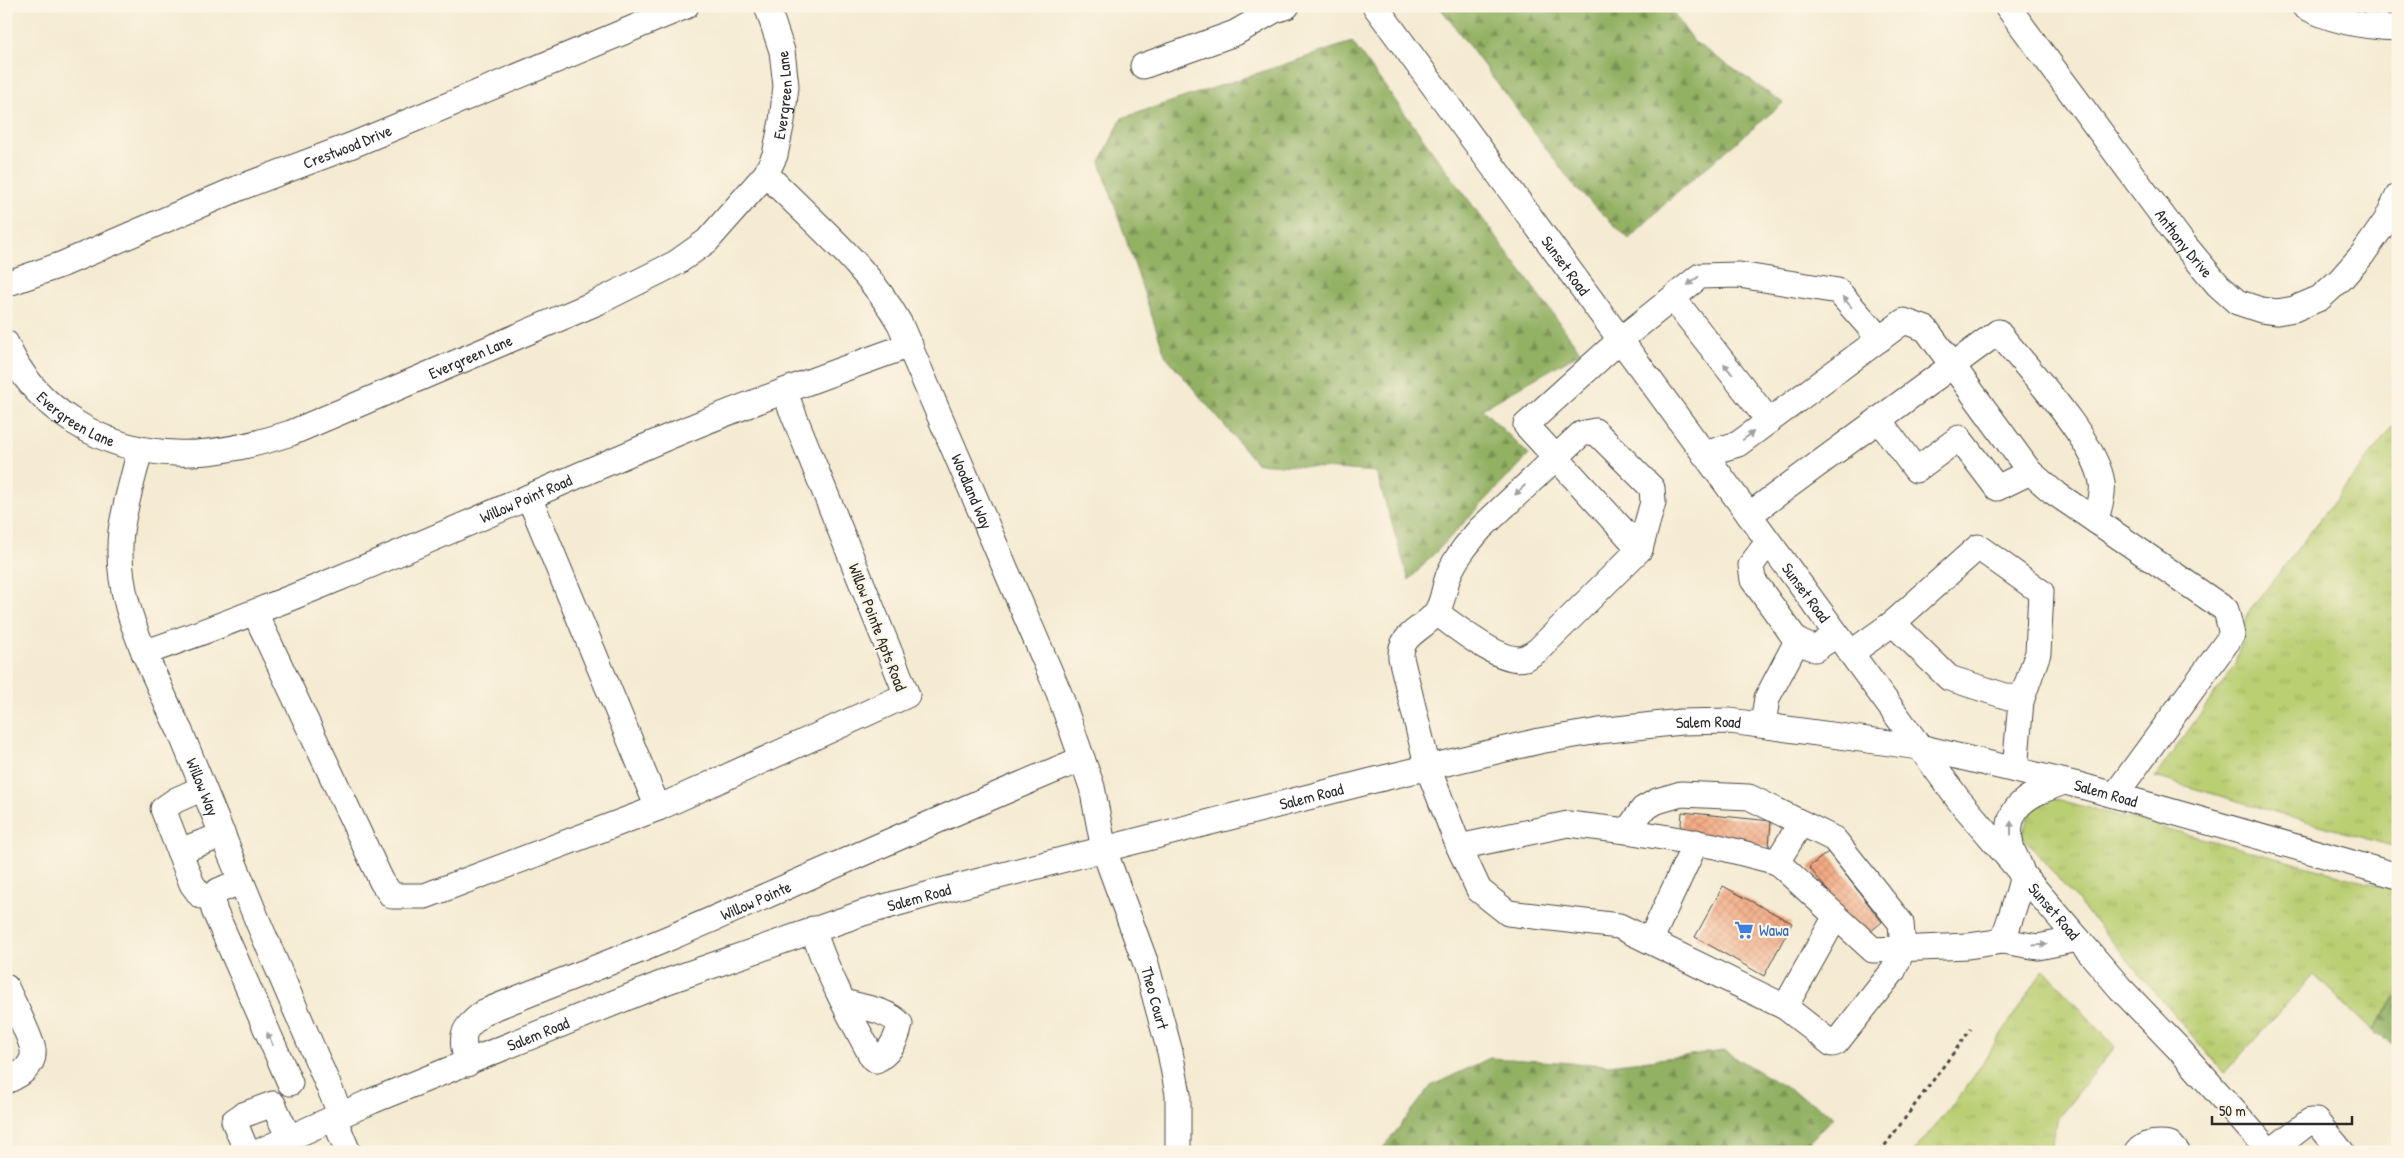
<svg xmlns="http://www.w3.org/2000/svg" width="2404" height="1158" viewBox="0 0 2404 1158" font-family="'Patrick Hand',sans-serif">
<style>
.grass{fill:url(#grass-tufts);stroke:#727c4e}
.forest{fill:url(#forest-firs);stroke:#5f6e48}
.building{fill:url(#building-cross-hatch)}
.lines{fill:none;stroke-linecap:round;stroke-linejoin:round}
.minor-casing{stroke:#494844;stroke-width:27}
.path{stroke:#494844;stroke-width:3;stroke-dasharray:4 4;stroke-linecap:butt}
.minor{stroke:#fff;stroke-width:25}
.oneway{fill:#a0a0a0}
.labels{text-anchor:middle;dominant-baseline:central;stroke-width:4.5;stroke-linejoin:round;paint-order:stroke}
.street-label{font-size:16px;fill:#2b2b2b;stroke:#fcf5e5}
.shop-label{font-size:16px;fill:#366cbe;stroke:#fcf5e5;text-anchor:start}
</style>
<defs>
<pattern id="grass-tufts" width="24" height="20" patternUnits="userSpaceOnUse" patternTransform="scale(1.25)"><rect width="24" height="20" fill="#bace72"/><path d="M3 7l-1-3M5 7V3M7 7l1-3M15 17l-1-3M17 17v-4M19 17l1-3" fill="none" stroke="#a0b163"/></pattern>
<pattern id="forest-firs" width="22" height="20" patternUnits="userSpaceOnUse" patternTransform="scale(1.25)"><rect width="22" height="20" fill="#93b164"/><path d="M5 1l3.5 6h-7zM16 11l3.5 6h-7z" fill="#789053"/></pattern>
<pattern id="building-cross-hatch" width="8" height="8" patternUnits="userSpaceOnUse" patternTransform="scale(1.25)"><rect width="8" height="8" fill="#f3aa84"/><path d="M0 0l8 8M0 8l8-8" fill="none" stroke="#d09272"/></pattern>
</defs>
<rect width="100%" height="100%" fill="#fcf5e5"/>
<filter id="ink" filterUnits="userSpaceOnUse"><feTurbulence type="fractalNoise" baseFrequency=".02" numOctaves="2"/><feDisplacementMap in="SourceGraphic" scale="10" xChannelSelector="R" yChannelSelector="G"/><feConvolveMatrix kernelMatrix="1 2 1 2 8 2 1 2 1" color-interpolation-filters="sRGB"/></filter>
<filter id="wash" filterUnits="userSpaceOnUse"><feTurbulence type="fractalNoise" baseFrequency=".0096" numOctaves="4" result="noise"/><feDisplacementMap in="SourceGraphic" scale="20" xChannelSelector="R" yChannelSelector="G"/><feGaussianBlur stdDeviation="1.12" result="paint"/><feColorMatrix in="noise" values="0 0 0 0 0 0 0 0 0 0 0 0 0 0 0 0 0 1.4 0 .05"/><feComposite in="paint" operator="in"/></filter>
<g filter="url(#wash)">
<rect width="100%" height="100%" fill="#f5ebd3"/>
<!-- grass -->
<g class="grass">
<polygon points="2398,419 2398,845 2395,847 2155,777 2236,664 2248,613"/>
<polygon points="2049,797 2398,891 2398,994 2372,1031 2314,975 2224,1073 2022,836 2029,814"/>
<polygon points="2044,969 2115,1047 2058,1118 2050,1152 1913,1152 1964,1091"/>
</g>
<!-- forest -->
<g class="forest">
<polygon points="1439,6 1669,6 1693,41 1783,103 1677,192 1629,239 1575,187"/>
<polygon points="1352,42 1581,352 1482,409 1529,455 1409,580 1376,472 1256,463 1165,355 1100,162 1122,118"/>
<polygon points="2398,996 2398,1047 2372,1031"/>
<polygon points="1724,1051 1834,1116 1800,1152 1380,1152 1431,1086 1490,1058 1608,1065"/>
</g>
<g id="blocks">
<!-- building -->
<g class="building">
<polygon points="1682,812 1771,821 1769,847 1680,837"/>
<polygon points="1828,852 1882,922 1864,937 1809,867"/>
<polygon points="1723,886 1792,923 1764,976 1695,937"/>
</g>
</g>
</g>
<g filter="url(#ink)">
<use href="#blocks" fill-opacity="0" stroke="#494844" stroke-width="1"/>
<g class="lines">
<!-- minor casing -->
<g class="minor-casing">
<g id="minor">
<path id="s1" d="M 1375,6 L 1958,799 L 2120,988 L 2177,1047 L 2270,1152"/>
<path id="s2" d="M 2007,6 L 2182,242 L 2218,285 L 2237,302 L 2261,310 L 2277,312 L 2294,309 L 2320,298 L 2341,279 L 2362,255 L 2386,221 L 2398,196"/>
<path d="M 2304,6 C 2331,21 2367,27 2398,28"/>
<polyline points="1143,66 1235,33 1273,11 1287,6"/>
<path id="s3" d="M 766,174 C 813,222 867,265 900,324 L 1059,693 L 1092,787 L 1104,850 L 1146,964 L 1170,1052 L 1178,1094 L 1178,1152"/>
<path id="s4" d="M 6,284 L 63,264 L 239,188 L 350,146 L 686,6"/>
<polyline points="1673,298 1769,421"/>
<path id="s5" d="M 6,343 C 34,410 105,451 175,453 C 214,455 254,445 291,433 L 598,302 L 676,263 L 707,241 L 766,174 L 775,155 L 782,121 L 786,86 L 782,51 L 767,6"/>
<polyline points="1879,420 1916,470 1959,438 1997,488 2030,472 2052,491 2096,521"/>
<path id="s6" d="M 140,449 C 134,476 125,504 121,531 C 115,584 134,632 156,679 C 164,697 171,714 180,731 L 258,922 L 341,1115"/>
<polyline points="1704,454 1738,444 1904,321 1926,329 2030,472"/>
<polyline points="529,497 658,808"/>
<path d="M 1749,515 L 1998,332 C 2026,367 2097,442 2102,483 C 2104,494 2098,510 2096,521 L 2226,610 L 2232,635 L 2115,795"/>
<polyline points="1768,542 1751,565 1753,580 1797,641 1815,649 1836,635"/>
<path d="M 1640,549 L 1653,502 L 1652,488 L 1595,431 L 1581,434 L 1480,529 C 1469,542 1456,557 1449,574 C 1444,586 1444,600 1437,611 C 1426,629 1399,633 1401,658 L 1428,768 L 1459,847 L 1568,824 L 1627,831 L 1715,846 L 1777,862 L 1873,950 L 1968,946 L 2003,941 L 2038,947 L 2078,939"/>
<polyline points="255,613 382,882 392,896 425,896 658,808 907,695 784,391"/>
<path d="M 1437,613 C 1455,626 1502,665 1525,658 C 1529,656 1534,653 1538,650 L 1640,549 L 1526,425 L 1620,340 L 1700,276 L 1739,275 L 1838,291 L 1880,339"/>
<polyline points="1893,623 1949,678 2021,701"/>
<path id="s7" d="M 144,653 C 331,588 510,503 692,427 C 764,398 837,371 910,345"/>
<polyline points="1851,653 1893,623 1978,547 2041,592 2038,653 2021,701 2015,770"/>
<polyline points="1763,724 1767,698 1797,641"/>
<polyline points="203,788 176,800 163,809 192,884 201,896 213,897"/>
<polyline points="1627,831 1643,809 1657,801 1681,794 1749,797 1834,839 1901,923 1903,949 1893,971 1836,1043 1832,1044 1785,1007"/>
<polyline points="1459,847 1479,890 1508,913 1619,926 1785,1007 1836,916"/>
<polyline points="179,851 223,835"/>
<polyline points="1777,862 1801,823"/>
<polyline points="241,881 218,891 213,897 214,910 290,1083"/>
<path d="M 813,929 C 827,974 850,1016 872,1057 L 876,1060 C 890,1053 897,1039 900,1024 C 888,1010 861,1007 844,1002"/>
<polyline points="1650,941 1696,842"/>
<path d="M 2003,941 C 2007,926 2022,888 2022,875 C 2022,866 2013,855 2011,846 C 2002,804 2031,794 2064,782"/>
<path d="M 6,987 C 12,1001 31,1037 33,1050 C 35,1066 19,1076 6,1081"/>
<path id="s8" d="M 467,1064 C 461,1034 460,1032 484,1012 C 545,987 608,964 669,938 C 807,879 943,816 1082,759"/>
<polyline points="334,1118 348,1152"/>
<polyline points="247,1152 234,1121 243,1115 273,1104 289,1138"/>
<path id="s9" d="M 258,1152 L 372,1101 L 668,981 L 863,913 L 944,890 L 1371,781 L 1539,741 L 1599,731 L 1681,722 L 1730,721 L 1919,747 L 2082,786 L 2398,876"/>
<path d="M 2137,1152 C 2144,1142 2159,1142 2170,1144 L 2177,1152"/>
<polyline points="2270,1152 2310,1121 2316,1121 2342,1152"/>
</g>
</g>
<!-- path -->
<polyline class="path" points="1880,1152 1971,1029"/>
<!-- minor -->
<use href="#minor" class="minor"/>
</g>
<!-- one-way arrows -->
<defs><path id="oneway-solid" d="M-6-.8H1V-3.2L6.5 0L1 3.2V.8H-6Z" transform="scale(1.25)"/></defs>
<g class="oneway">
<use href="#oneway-solid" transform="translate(1693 281) rotate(142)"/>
<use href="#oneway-solid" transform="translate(1847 302) rotate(-131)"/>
<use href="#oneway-solid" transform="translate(1728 369) rotate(-128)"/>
<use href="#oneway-solid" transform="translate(1748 436) rotate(-37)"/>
<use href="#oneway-solid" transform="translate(1520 490) rotate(136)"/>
<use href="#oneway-solid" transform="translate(2011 828) rotate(-90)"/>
<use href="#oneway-solid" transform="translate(2040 945) rotate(-3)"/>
<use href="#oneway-solid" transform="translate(270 1039) rotate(-114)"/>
</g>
</g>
<!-- icons -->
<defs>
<g id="supermarket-bare" transform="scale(1.5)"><path d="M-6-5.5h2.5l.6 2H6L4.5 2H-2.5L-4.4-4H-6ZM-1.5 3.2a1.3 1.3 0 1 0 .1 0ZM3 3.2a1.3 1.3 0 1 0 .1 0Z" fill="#3f7fe0" stroke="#fcf5e5" stroke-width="2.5" paint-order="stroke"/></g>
</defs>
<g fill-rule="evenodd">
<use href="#supermarket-bare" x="1744" y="930"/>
</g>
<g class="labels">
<!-- street labels -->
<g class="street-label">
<text stroke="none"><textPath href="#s5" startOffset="961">Evergreen Lane</textPath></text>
<text stroke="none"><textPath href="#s4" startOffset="368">Crestwood Drive</textPath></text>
<text stroke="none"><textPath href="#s2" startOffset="296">Anthony Drive</textPath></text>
<text stroke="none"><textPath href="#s1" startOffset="322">Sunset Road</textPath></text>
<text stroke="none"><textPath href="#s5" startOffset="526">Evergreen Lane</textPath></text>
<text stroke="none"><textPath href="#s5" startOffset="106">Evergreen Lane</textPath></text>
<text stroke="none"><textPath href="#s3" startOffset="384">Woodland Way</textPath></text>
<text stroke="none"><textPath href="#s7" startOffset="412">Willow Point Road</textPath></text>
<text stroke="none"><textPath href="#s1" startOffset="728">Sunset Road</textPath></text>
<text transform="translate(878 627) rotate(69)">Willow Pointe Apts Road</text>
<text stroke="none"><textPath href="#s9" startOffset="1519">Salem Road</textPath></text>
<text stroke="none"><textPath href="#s6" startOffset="356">Willow Way</textPath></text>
<text stroke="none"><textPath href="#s9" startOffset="1924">Salem Road</textPath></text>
<text stroke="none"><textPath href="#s9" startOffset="1114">Salem Road</textPath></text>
<text stroke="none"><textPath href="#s9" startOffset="709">Salem Road</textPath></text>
<text stroke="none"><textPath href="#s8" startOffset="354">Willow Pointe</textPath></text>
<text stroke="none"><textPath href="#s1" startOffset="1132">Sunset Road</textPath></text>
<text stroke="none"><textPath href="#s3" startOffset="924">Theo Court</textPath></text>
<text stroke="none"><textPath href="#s9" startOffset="304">Salem Road</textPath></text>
</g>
<!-- shop labels -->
<g class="shop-label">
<text x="1759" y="930">Wawa</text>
</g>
</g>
<!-- margin -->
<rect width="2404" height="1158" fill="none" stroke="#fcf5e5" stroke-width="25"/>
<!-- scale -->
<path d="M2212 1116v8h140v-8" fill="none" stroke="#2b2b2b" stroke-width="2.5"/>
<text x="2219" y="1116" font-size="15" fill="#2b2b2b" stroke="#fcf5e5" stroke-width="4" paint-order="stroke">50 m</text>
</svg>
